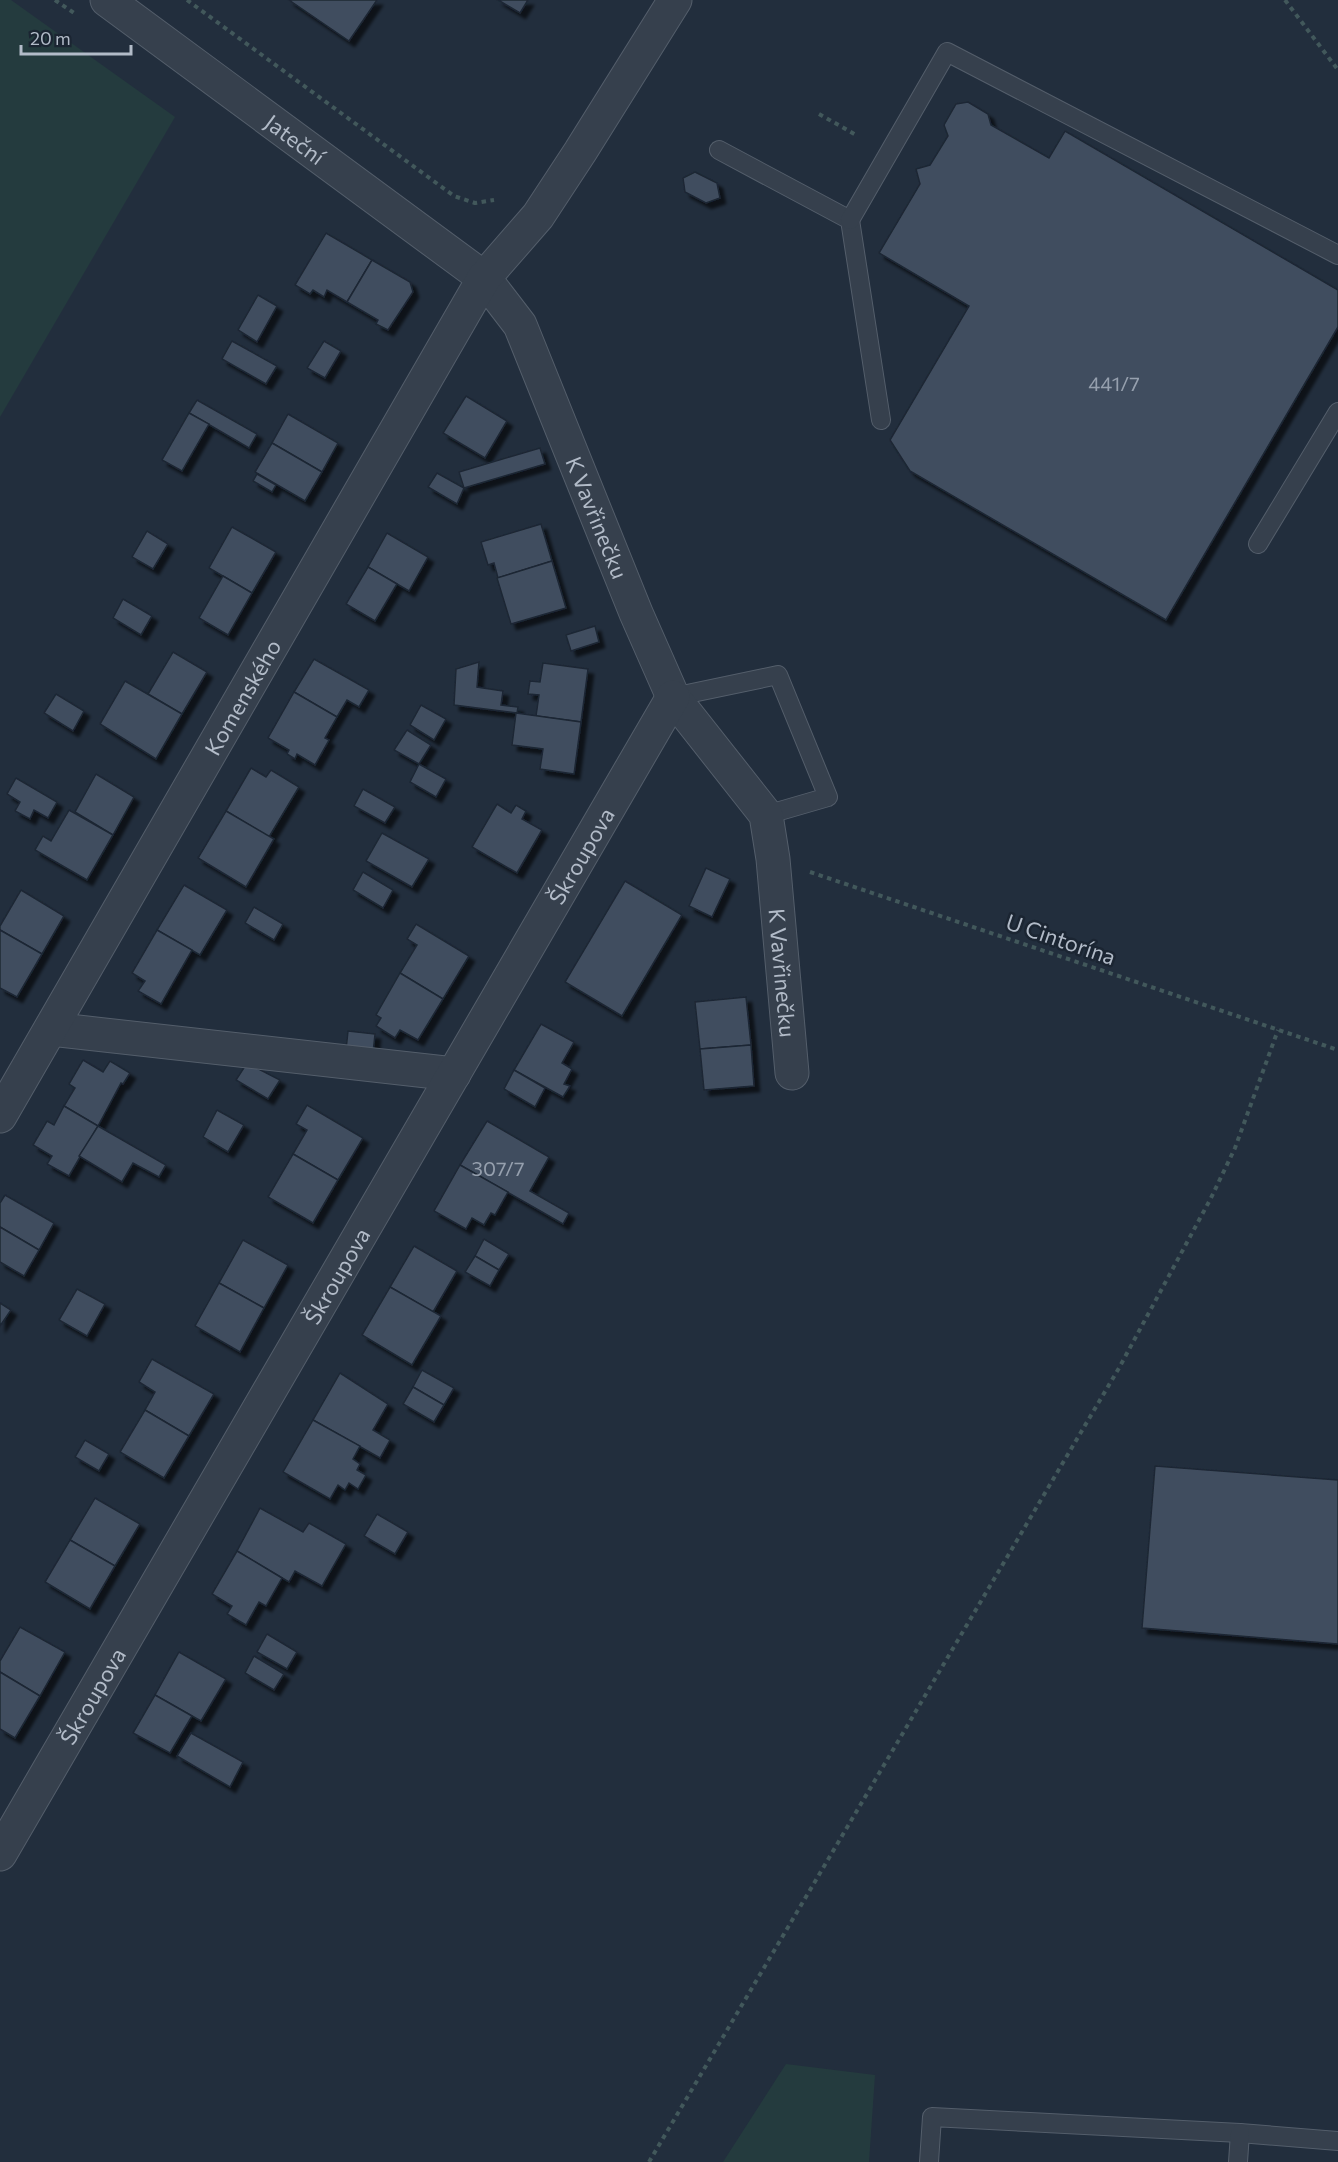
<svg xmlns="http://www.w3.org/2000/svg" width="1338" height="2162" viewBox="0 0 1338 2162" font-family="Commissioner,sans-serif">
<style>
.green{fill:#243b3e}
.building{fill:#414e5f;stroke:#1d2734;stroke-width:1.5;filter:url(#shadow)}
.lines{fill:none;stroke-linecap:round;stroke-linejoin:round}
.lane-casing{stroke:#545e6b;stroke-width:20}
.street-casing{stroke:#545e6b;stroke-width:35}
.path{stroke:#42585b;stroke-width:4;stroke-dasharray:4.5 4.5;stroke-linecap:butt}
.lane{stroke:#36404d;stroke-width:18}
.street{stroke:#36404d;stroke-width:33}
.labels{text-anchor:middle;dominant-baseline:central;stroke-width:5;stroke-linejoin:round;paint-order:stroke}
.number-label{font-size:20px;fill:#96a0ae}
.street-label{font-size:22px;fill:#b2bbc8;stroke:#1b2532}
</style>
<defs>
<filter id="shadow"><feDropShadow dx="5.5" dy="5.5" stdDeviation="1.5" flood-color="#0009"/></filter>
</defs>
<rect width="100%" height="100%" fill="#222e3d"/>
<!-- green -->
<g class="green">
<polygon points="0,0 11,0 175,117 0,417"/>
<polygon points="786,2064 875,2075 869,2162 723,2162"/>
</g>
<!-- building -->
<g class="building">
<polygon points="289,0 377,0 349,41"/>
<polygon points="498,0 528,0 520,13"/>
<polygon points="968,102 988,114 991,125 1049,158 1065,131 1338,290 1338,327 1166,620 910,471 890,440 969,306 879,253 920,184 916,169 930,165 948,136 944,125 956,104"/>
<polygon points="695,172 717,183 720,198 706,203 685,192 683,178"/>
<polygon points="326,233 372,260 347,302 327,290 324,297 313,290 310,294 295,285"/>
<polygon points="372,260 410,282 413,292 388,330 376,324 378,320 347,302"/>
<polygon points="258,295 277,306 257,342 238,330"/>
<polygon points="232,341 277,366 266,384 222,359"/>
<polygon points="324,341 341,351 325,378 307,368"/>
<polygon points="466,396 507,421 485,458 443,433"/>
<polygon points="197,400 257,434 249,448 189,413"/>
<polygon points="189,413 209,424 182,471 162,460"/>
<polygon points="288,414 338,443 322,472 272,443"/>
<polygon points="272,443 322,472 305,501 255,472"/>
<polygon points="540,448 545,464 464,488 459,472"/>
<polygon points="437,473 464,488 457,504 428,487"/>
<polygon points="257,474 276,485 272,492 253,481"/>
<polygon points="541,524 552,561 498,578 494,563 488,565 481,542"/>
<polygon points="232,527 276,552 252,593 209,568"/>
<polygon points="147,531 168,544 153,569 132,557"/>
<polygon points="387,533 428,557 409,591 368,567"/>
<polygon points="552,561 566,608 511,624 497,578"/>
<polygon points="368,567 397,584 375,621 346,604"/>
<polygon points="223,576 252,593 228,635 199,618"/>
<polygon points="123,599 152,616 141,635 113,618"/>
<polygon points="595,626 599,642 571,651 566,635"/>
<polygon points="173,652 207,672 182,714 148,694"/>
<polygon points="314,659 369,690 359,707 347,700 337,717 294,692"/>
<polygon points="479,662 477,687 503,691 501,705 518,707 517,713 454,705 456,669"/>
<polygon points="543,663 588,669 581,722 536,716 539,695 528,694 530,681 540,682"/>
<polygon points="125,681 182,714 156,759 100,724"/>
<polygon points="294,692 337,717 325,738 329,740 315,765 297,754 295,759 287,754 289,750 268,738"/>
<polygon points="56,694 84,711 73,731 44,713"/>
<polygon points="421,705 446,719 434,740 410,725"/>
<polygon points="516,713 581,722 574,774 540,769 543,749 512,745"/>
<polygon points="407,730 431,745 419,764 394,750"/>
<polygon points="419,764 446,779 436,797 410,782"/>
<polygon points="251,768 266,777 271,770 299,787 269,837 226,811"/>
<polygon points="96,774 134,797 113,835 75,812"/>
<polygon points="16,778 57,802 48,818 34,810 30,819 15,811 20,802 7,794"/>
<polygon points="363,789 395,807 385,823 354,806"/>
<polygon points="497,804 511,813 516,805 526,811 522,819 542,830 517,873 472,847"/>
<polygon points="69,810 113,835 87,880 35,850 43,836 51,841"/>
<polygon points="226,811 274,839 246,887 198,858"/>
<polygon points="382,833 429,859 412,887 366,861"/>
<polygon points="706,868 730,879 712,917 689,906"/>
<polygon points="363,872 393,890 383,908 353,890"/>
<polygon points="625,881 682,915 622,1016 565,982"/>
<polygon points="184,885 227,910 200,955 157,930"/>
<polygon points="21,890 64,916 42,954 0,930 0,926"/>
<polygon points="254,907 283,924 274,940 245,923"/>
<polygon points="416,924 469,956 443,999 400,973 417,945 407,939"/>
<polygon points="0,930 42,954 17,997 0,988"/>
<polygon points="157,930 192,950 161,1004 138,991 145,981 132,973"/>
<polygon points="400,973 443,999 418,1040 400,1030 395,1038 376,1026 381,1018 376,1015"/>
<polygon points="746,997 751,1045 700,1049 695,1002"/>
<polygon points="541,1024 574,1042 562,1063 572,1069 564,1084 570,1086 563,1097 514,1070"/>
<polygon points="348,1031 375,1034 373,1053 346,1050"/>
<polygon points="751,1045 754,1086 704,1090 700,1049"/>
<polygon points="83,1060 103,1072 110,1061 130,1073 123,1084 121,1083 98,1126 64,1106 75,1088 69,1084"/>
<polygon points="247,1063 280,1080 268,1099 236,1080"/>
<polygon points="514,1070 545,1088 535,1107 504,1089"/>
<polygon points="307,1105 363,1138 338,1180 293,1154 307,1130 296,1124"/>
<polygon points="64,1106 98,1126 69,1176 47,1164 52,1156 33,1145 47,1121 54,1125"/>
<polygon points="217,1110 244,1125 228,1152 203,1137"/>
<polygon points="487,1121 549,1157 530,1191 569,1213 563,1224 460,1165"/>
<polygon points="98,1126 166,1165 159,1177 133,1163 122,1182 79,1156"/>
<polygon points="293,1154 338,1180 313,1223 268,1197"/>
<polygon points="460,1165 508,1192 495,1215 491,1213 484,1225 472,1218 466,1229 434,1211"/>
<polygon points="5,1195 54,1223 39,1250 0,1227 0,1203"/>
<polygon points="0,1227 39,1250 24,1276 0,1262"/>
<polygon points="484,1239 509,1254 499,1270 475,1256"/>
<polygon points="243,1240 288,1265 264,1308 219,1283"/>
<polygon points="414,1246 457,1271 433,1312 390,1287"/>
<polygon points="475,1256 499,1270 490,1286 465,1272"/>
<polygon points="219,1283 264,1308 240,1352 195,1326"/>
<polygon points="390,1287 441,1316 412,1365 362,1335"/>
<polygon points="77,1289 105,1304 87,1336 59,1320"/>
<polygon points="0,1303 11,1310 0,1326"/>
<polygon points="152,1359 214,1394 189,1436 145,1410 155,1392 139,1382"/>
<polygon points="422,1370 454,1388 444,1405 413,1387"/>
<polygon points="340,1373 388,1404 373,1430 390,1440 380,1458 313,1420"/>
<polygon points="413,1387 444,1405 434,1422 403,1404"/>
<polygon points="145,1410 189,1436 164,1478 120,1452"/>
<polygon points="313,1420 360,1446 353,1459 360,1464 357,1470 366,1475 358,1489 349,1483 345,1490 338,1485 330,1499 283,1472"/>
<polygon points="85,1440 109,1454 99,1471 75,1457"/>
<polygon points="1155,1466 1338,1480 1338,1644 1142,1628"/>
<polygon points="95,1498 140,1524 115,1566 70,1540"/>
<polygon points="260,1508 303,1532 309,1523 346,1544 322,1586 295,1571 289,1582 237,1551"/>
<polygon points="377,1514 408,1532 395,1554 364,1536"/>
<polygon points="70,1540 115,1566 90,1609 45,1582"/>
<polygon points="237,1551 282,1578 266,1606 259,1602 246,1625 227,1614 232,1606 212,1594"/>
<polygon points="20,1627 65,1652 40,1696 0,1672 0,1661"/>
<polygon points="267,1634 297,1652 287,1669 257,1652"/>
<polygon points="179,1652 226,1679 201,1721 155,1695"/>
<polygon points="254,1656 284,1674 274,1690 245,1673"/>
<polygon points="0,1672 40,1696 15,1738 0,1729"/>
<polygon points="155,1695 192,1716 170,1753 133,1733"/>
<polygon points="191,1733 243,1762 230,1787 177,1756"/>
</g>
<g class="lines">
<!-- lane casing -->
<g class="lane-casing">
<g id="lane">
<polyline points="719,150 850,220 881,420"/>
<polyline points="850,220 947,52 1338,255"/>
<polyline points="1258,544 1338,412"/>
<polyline points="673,697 778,675 828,797 766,815"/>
<polyline points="929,2162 932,2117 1240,2133 1338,2141"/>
<polyline points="1238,2162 1240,2133"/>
</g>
</g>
<!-- street casing -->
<g class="street-casing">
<g id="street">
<path id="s1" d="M 107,0 L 484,278 L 520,325 L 636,613 L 673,697 L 766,815 L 773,859 L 792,1073"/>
<polyline points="51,1029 454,1074"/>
<path id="s2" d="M 0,1116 L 484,278 L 538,216 L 580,152 L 675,0"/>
<path id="s3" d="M 0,1854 L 673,697"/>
</g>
</g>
<!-- path -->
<g class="path">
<polyline points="55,0 74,13"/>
<polyline points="187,0 454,196 475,203 494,200"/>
<polyline points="1285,0 1338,70"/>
<polyline points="819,114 858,136"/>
<polyline points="810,872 1338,1050"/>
<polyline points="649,2162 1119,1368 1211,1198 1235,1148 1278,1030"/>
</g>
<!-- lane -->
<use href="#lane" class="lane"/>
<!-- street -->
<use href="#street" class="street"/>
</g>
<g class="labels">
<!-- number labels -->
<g class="number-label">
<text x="1114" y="383">441/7</text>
<text x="498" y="1168">307/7</text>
</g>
<!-- street labels -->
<g class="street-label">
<text stroke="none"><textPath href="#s1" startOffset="234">Jateční</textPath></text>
<text stroke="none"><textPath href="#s1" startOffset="735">K Vavřinečku</textPath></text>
<text stroke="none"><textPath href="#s2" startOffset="484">Komenského</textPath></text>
<text stroke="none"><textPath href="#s3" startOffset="1155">Škroupova</textPath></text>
<text transform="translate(1061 939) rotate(19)">U Cintorína</text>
<text stroke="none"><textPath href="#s1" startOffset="1239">K Vavřinečku</textPath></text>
<text stroke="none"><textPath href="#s3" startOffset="669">Škroupova</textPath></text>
<text stroke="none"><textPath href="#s3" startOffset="183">Škroupova</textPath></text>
</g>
</g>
<!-- scale -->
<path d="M21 45v9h110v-9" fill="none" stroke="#b2bbc8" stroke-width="3"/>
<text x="30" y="45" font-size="18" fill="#b2bbc8" stroke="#1b2532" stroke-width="4.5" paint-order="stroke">20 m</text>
</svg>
